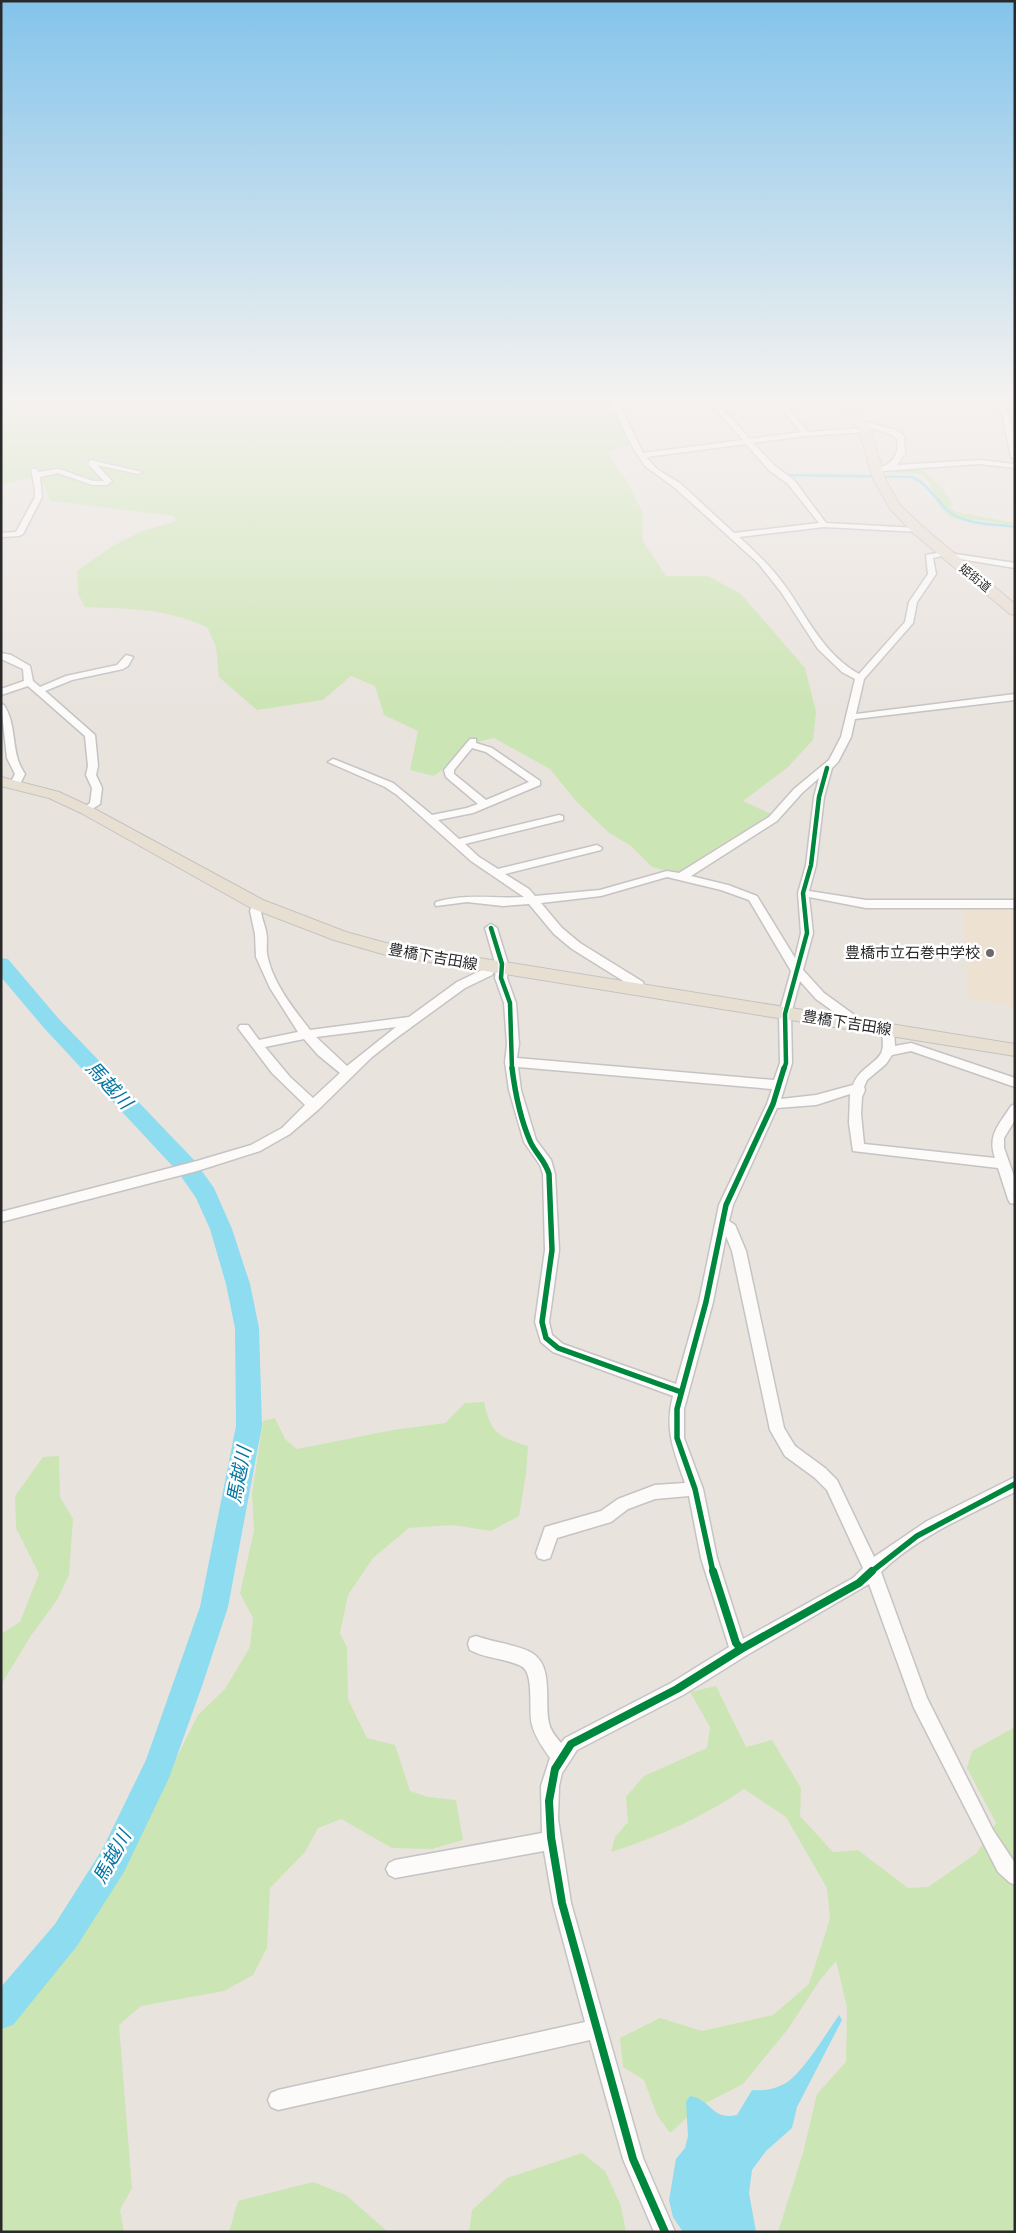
<svg xmlns="http://www.w3.org/2000/svg" width="1016" height="2233" viewBox="0 0 1016 2233" font-family="'Work Sans','Noto Sans JP',sans-serif">
<style>
.education{fill:#ede1d2}
.green{fill:#cce5b4}
.water{fill:#8ddcef}
.lines{fill:none;stroke-linecap:round;stroke-linejoin:round}
.stream{stroke:#8ddcef;stroke-width:2.5}
.river{fill:#8ddcef;fill-rule:evenodd}
.minor-casing{stroke:#c5c3c4;stroke-width:3}
.primary-casing{stroke:#c4c2c0;stroke-width:2}
.trunk-casing{stroke:#c4c2c0;stroke-width:2}
.minor{fill:#fcfbfa;fill-rule:evenodd}
.primary{fill:#e7e0d2;fill-rule:evenodd}
.trunk{fill:#e8ddd2;fill-rule:evenodd}
.cycleway-far2-casing{stroke:#fff;stroke-width:7}
.cycleway-far1-casing{stroke:#fff;stroke-width:9}
.cycleway-casing{stroke:#fff;stroke-width:11}
.cycleway-far2{stroke:#00873e;stroke-width:4.5}
.cycleway-far1{stroke:#00873e;stroke-width:5.5}
.cycleway{stroke:#00873e;stroke-width:8}
.poi-dot{fill:#6c6a68;stroke:#fff;stroke-width:2}
.labels{text-anchor:middle;dominant-baseline:central;stroke-width:5;stroke-linejoin:round;paint-order:stroke}
.far-street-label{font-size:12px;fill:#292929;stroke:#fff}
.poi-label{font-size:15px;fill:#292929;stroke:#fff;text-anchor:end}
.street-label{font-size:15px;fill:#292929;stroke:#fff}
.near-water-label{font-size:19px;font-style:italic;fill:#0476a2;stroke:#fff}
</style>
<rect width="100%" height="100%" fill="#e9e3de"/>
<!-- education -->
<polygon class="education" points="962,906 1015,906 1015,1006 969,999"/>
<!-- green -->
<g class="green">
<path d="M 1,397 L 607,397 L 619,415 L 632,445 L 607,452 L 624,476 L 643,513 L 642,540 L 666,576 L 708,576 L 741,594 L 805,668 L 816,712 L 813,740 L 787,768 L 743,801 L 771,814 L 711,851 L 678,874 L 652,867 L 631,846 L 608,832 L 576,801 L 550,769 L 494,738 L 469,744 L 459,757 L 434,776 L 410,770 L 418,731 L 384,715 L 375,686 L 351,676 L 323,700 L 257,710 L 219,677 L 216,647 L 207,627 C 163,608 133,609 85,607 L 78,594 L 77,571 L 113,546 L 142,531 L 177,521 L 173,516 L 50,501 L 42,480 L 23,479 L 1,485 Z"/>
<path d="M 895,469 C 902,469 912,467 919,469 C 932,474 945,491 952,503 L 950,507 L 956,512 L 1015,523 L 1015,525 C 1003,524 992,521 980,520 C 964,519 953,523 941,508 C 934,499 933,484 925,477 C 916,470 902,477 892,471 Z"/>
<path d="M 484,1402 C 491,1433 498,1437 528,1446 L 526,1474 L 519,1516 L 491,1531 L 453,1525 L 409,1528 L 373,1558 L 348,1595 L 340,1633 L 347,1647 L 348,1699 L 367,1738 L 395,1745 L 410,1791 L 428,1797 L 456,1800 L 463,1840 L 432,1849 L 392,1848 L 341,1819 L 318,1828 L 305,1852 L 270,1888 L 267,1948 L 253,1975 L 224,1991 L 141,2006 L 119,2025 L 132,2188 L 120,2210 L 124,2232 L 1,2232 L 1,2028 L 57,1964 L 97,1909 L 127,1857 L 198,1715 L 225,1689 L 250,1647 L 253,1618 L 240,1593 L 254,1531 L 252,1494 L 263,1421 L 275,1418 L 285,1439 L 297,1449 L 393,1430 L 445,1423 L 465,1403 Z"/>
<polygon points="59,1456 60,1497 73,1519 69,1575 57,1600 30,1637 1,1685 1,1634 20,1622 39,1574 16,1528 15,1496 43,1457"/>
<path d="M 716,1686 L 746,1747 L 772,1740 L 801,1788 L 800,1816 L 833,1852 L 858,1850 L 908,1888 L 928,1887 L 977,1853 L 996,1823 L 967,1768 L 972,1751 L 1015,1727 L 1015,2232 L 778,2232 L 803,2153 L 817,2094 L 846,2062 L 847,2007 L 836,1961 L 820,1980 L 788,2029 L 743,2084 L 700,2106 L 670,2133 L 657,2115 L 644,2080 L 623,2067 L 620,2038 L 660,2018 L 702,2031 L 773,2015 L 809,1984 L 830,1919 L 827,1888 L 786,1817 L 744,1789 C 703,1817 658,1837 611,1852 L 615,1837 L 628,1822 L 626,1797 L 644,1776 L 707,1748 L 710,1727 L 690,1692 Z"/>
<polygon points="582,2153 605,2171 621,2206 626,2232 469,2232 472,2210 507,2178"/>
<polygon points="313,2182 346,2195 388,2232 229,2232 238,2201"/>
</g>
<!-- water -->
<path class="water" d="M 839,2015 L 842,2020 L 797,2107 L 792,2128 L 766,2151 L 752,2170 L 749,2193 L 756,2232 L 683,2232 L 673,2217 L 669,2200 L 676,2159 L 685,2148 L 688,2136 L 686,2102 L 690,2096 C 711,2099 712,2121 737,2115 L 752,2090 C 764,2091 776,2089 786,2083 C 804,2071 826,2034 839,2015 Z"/>
<g class="lines">
<!-- stream -->
<g class="stream">
<polyline points="713,397 761,452"/>
<path d="M 786,475 L 911,477 C 931,484 937,505 954,515 C 971,525 996,524 1015,527"/>
</g>
<!-- river -->
<polygon class="river" points="1,958 8,959 58,1018 194,1160 214,1188 232,1229 250,1284 259,1328 262,1426 228,1607 202,1686 169,1778 124,1872 77,1946 13,2025 1,2029 1,1987 55,1924 102,1850 146,1760 200,1607 236,1426 235,1328 226,1284 210,1229 196,1198 178,1172 44,1028 1,977"/>
<!-- minor casing -->
<g class="minor-casing">
<g id="minor">
<path d="M 608,397 L 615,397 L 643,453 L 743,440 L 705,397 L 712,397 L 750,439 L 801,432 L 772,397 L 779,397 L 808,432 L 868,428 L 868,432 L 865,432 L 806,436 L 753,443 L 775,466 L 794,480 L 826,523 L 918,528 L 922,530 L 921,532 L 824,527 L 739,537 C 757,553 774,570 788,590 C 809,621 825,655 859,674 L 905,622 L 909,602 L 928,574 L 926,555 L 942,552 L 1015,563 L 1015,568 L 942,556 L 933,558 L 936,574 L 917,602 L 913,623 L 864,679 L 856,714 L 1015,694 L 1015,700 L 855,719 L 851,737 L 838,762 L 832,768 L 824,797 L 816,865 L 809,891 L 866,900 L 1015,900 L 1015,908 L 866,908 L 809,897 L 813,933 L 803,970 L 824,993 L 853,1014 L 858,1024 L 856,1027 L 848,1027 L 844,1019 L 816,999 L 800,981 L 791,1014 L 792,1063 L 781,1099 L 816,1095 L 853,1085 C 859,1068 878,1063 882,1051 C 884,1044 882,1037 882,1030 L 888,1026 L 894,1030 L 895,1046 L 911,1043 L 1015,1078 L 1015,1087 L 911,1051 L 892,1055 L 886,1064 L 867,1080 L 864,1087 L 865,1090 L 862,1097 L 861,1114 L 864,1144 L 995,1158 C 987,1135 999,1125 1011,1106 L 1015,1104 L 1015,1120 L 1004,1138 L 1004,1148 L 1015,1179 L 1015,1204 L 1010,1203 L 1008,1199 L 998,1168 L 853,1151 L 849,1123 L 850,1094 L 816,1105 L 777,1108 L 733,1205 L 729,1221 L 735,1225 L 746,1251 L 784,1428 L 795,1446 L 825,1468 L 837,1480 L 874,1557 L 927,1521 L 1015,1477 L 1015,1492 C 969,1515 918,1536 881,1572 L 927,1698 L 993,1830 L 1015,1863 L 1015,1885 L 1009,1882 L 998,1872 L 914,1708 L 869,1584 L 747,1655 L 683,1695 L 577,1750 L 562,1773 L 559,1786 L 558,1819 L 571,1903 L 643,2158 L 675,2232 L 654,2232 L 623,2159 L 590,2040 L 278,2110 L 271,2107 L 268,2100 L 271,2093 L 278,2090 L 585,2022 L 553,1903 L 544,1851 L 395,1878 L 389,1875 L 386,1869 L 389,1863 L 395,1860 L 542,1833 L 541,1786 L 550,1758 C 543,1748 535,1737 532,1725 C 528,1711 535,1672 521,1666 C 505,1658 486,1659 470,1650 L 468,1644 L 470,1638 L 476,1636 C 492,1642 519,1645 532,1653 C 554,1666 544,1702 549,1723 C 550,1730 556,1737 561,1743 L 565,1738 L 671,1683 L 729,1647 L 701,1558 L 689,1496 L 655,1499 L 628,1509 L 611,1522 L 557,1538 L 550,1558 L 544,1560 L 538,1558 L 536,1553 L 545,1527 L 601,1511 L 618,1499 L 655,1485 L 685,1483 C 674,1451 664,1430 673,1396 L 553,1352 L 541,1342 L 535,1322 L 545,1250 L 543,1174 L 540,1165 L 524,1142 L 509,1090 L 505,1062 L 507,1044 L 504,1003 L 495,978 L 496,968 L 492,975 L 465,988 L 395,1039 L 372,1057 L 319,1109 L 290,1134 L 260,1151 L 197,1171 L 1,1222 L 1,1212 L 197,1161 L 251,1145 L 282,1128 L 305,1105 L 272,1073 L 238,1028 L 240,1025 L 248,1025 L 259,1040 L 298,1032 L 270,988 L 256,957 L 255,934 L 250,911 L 253,902 L 257,900 L 262,904 C 259,914 264,921 266,931 C 268,939 266,947 267,954 C 272,982 293,1008 310,1030 L 409,1017 L 457,982 L 484,969 L 487,964 L 491,963 L 496,966 L 485,928 L 491,924 L 497,928 L 508,964 L 507,978 L 516,1003 L 519,1044 L 517,1058 L 774,1080 L 780,1063 L 779,1014 L 791,971 L 749,900 L 721,890 L 667,877 L 601,896 L 541,903 L 562,928 L 580,943 L 643,982 L 645,991 L 643,994 L 635,994 L 633,987 L 572,949 L 554,934 L 529,904 L 503,906 L 467,902 L 436,906 L 435,904 L 436,902 C 467,893 493,899 524,897 L 471,861 L 397,795 L 385,787 L 328,762 L 333,759 L 336,760 L 393,783 L 432,815 L 467,808 L 478,804 L 446,777 L 444,770 L 470,739 L 476,739 L 476,743 L 492,748 L 540,781 L 540,785 L 473,813 L 438,820 L 459,839 L 559,815 L 563,816 L 563,820 L 465,844 L 479,857 L 498,869 L 597,845 L 602,848 L 601,850 L 505,874 L 529,889 L 535,896 L 600,890 L 667,871 L 679,873 L 769,817 L 794,789 L 829,760 L 841,737 L 855,679 L 842,672 L 818,649 L 781,592 L 758,563 L 675,488 L 645,466 L 633,448 ZM 746,444 L 769,470 L 788,484 L 819,523 L 734,533 L 681,484 L 657,469 L 646,457 ZM 472,748 L 486,752 L 529,782 L 486,800 L 454,774 L 454,770 ZM 819,778 L 814,797 L 806,865 L 798,893 L 801,933 L 795,958 L 757,896 L 728,885 L 691,876 L 777,821 L 802,793 ZM 396,1027 L 347,1066 L 316,1037 ZM 304,1039 L 318,1055 L 340,1073 L 313,1098 L 290,1077 L 265,1047 ZM 518,1067 L 772,1089 L 767,1104 L 719,1205 L 699,1302 L 676,1384 L 563,1344 L 552,1335 L 549,1322 L 559,1250 L 555,1174 L 551,1160 L 536,1140 L 521,1090 ZM 726,1236 L 732,1251 L 770,1430 L 785,1456 L 815,1478 L 827,1490 L 863,1568 L 853,1578 L 743,1639 L 717,1558 L 703,1489 L 684,1438 L 684,1409 L 713,1302 Z"/>
<path d="M 995,397 L 1002,397 C 1011,418 1015,436 1015,459 L 1011,457 L 1003,417 Z"/>
<path d="M 858,420 L 896,430 L 904,436 L 905,453 L 897,465 L 979,460 L 1015,464 L 1015,468 L 979,464 L 882,471 L 882,467 C 895,462 899,452 897,439 L 890,434 L 858,424 Z"/>
<polygon points="90,460 142,472 138,474 97,465 112,481 107,485 92,485 58,473 40,477 42,497 23,534 19,536 1,537 1,533 16,532 35,497 35,489 31,469 37,469 38,472 59,469 93,481 104,481 88,464"/>
<polygon points="1,653 11,655 30,666 33,681 40,687 66,676 117,665 126,655 133,657 128,666 123,669 72,680 45,691 95,735 98,766 96,775 102,788 100,804 86,813 81,810 90,803 92,788 86,775 88,766 85,736 28,686 1,695 1,689 24,681 23,669 1,659"/>
<path d="M 1,704 L 4,705 C 18,727 10,753 25,774 L 19,786 L 15,787 L 10,784 L 15,774 L 7,758 Z"/>
</g>
</g>
<!-- primary casing -->
<g class="primary-casing">
<polygon id="primary" points="1,777 59,792 91,807 263,900 346,932 386,943 1015,1044 1015,1056 386,955 334,940 251,908 81,813 49,798 1,786"/>
</g>
<!-- trunk casing -->
<g class="trunk-casing">
<polygon id="trunk" points="835,397 846,397 871,430 885,479 900,505 923,527 1015,604 1015,615 1010,614 913,533 891,510 873,479 859,430"/>
</g>
<!-- minor -->
<use href="#minor" class="minor"/>
<!-- primary -->
<use href="#primary" class="primary"/>
<!-- trunk -->
<use href="#trunk" class="trunk"/>
<!-- cycleway-far2 casing -->
<g class="cycleway-far2-casing">
<g id="cycleway-far2">
<polyline points="491,928 502,964 501,978 510,1003 512,1069"/>
<polyline points="784,1069 786,1063 785,1014 807,933 803,893 811,865 819,797 827,768"/>
</g>
</g>
<!-- cycleway-far1 casing -->
<g class="cycleway-far1-casing">
<g id="cycleway-far1">
<path d="M 512,1068 C 515,1092 520,1118 530,1141 C 535,1153 545,1160 549,1174 L 552,1250 L 542,1322 L 546,1338 L 558,1348 L 681,1392"/>
<polyline points="713,1572 695,1489 677,1438 677,1409 706,1302 726,1205 773,1104 784,1068"/>
<polyline points="871,1572 917,1536 1015,1484"/>
</g>
</g>
<!-- cycleway casing -->
<g class="cycleway-casing">
<g id="cycleway">
<polyline points="713,1571 736,1643 741,1649"/>
<polyline points="665,2232 633,2159 562,1903 551,1837 549,1801 555,1769 571,1744 677,1689 741,1649 859,1583 872,1571"/>
</g>
</g>
<!-- cycleway-far2 -->
<use href="#cycleway-far2" class="cycleway-far2"/>
<!-- cycleway-far1 -->
<use href="#cycleway-far1" class="cycleway-far1"/>
<!-- cycleway -->
<use href="#cycleway" class="cycleway"/>
</g>
<!-- sky -->
<linearGradient id="sky" x2="0" y2="1"><stop stop-color="#83c4eb"/><stop offset="0.56" stop-color="#f5f2f0"/><stop offset="1" stop-color="#f5f2f0" stop-opacity="0"/></linearGradient>
<rect width="1016" height="710" fill="url(#sky)"/>
<!-- markers -->
<circle class="poi-dot" cx="990" cy="953" r="5"/>
<g class="labels">
<!-- far-street labels -->
<g class="far-street-label">
<text transform="translate(975 578) rotate(39)">姫街道</text>
</g>
<!-- poi labels -->
<g class="poi-label">
<text x="980" y="953">豊橋市立石巻中学校</text>
</g>
<!-- street labels -->
<g class="street-label">
<text transform="translate(433 957) rotate(10)">豊橋下吉田線</text>
<text transform="translate(847 1023) rotate(9)">豊橋下吉田線</text>
</g>
<!-- near-water labels -->
<g class="near-water-label">
<text transform="translate(109 1085) rotate(47)">馬越川</text>
<text transform="translate(239 1475) rotate(-79)">馬越川</text>
<text transform="translate(112 1857) rotate(-61)">馬越川</text>
</g>
</g>
<!-- border -->
<rect width="1016" height="2233" fill="none" stroke="#292929" stroke-width="5"/>
</svg>
